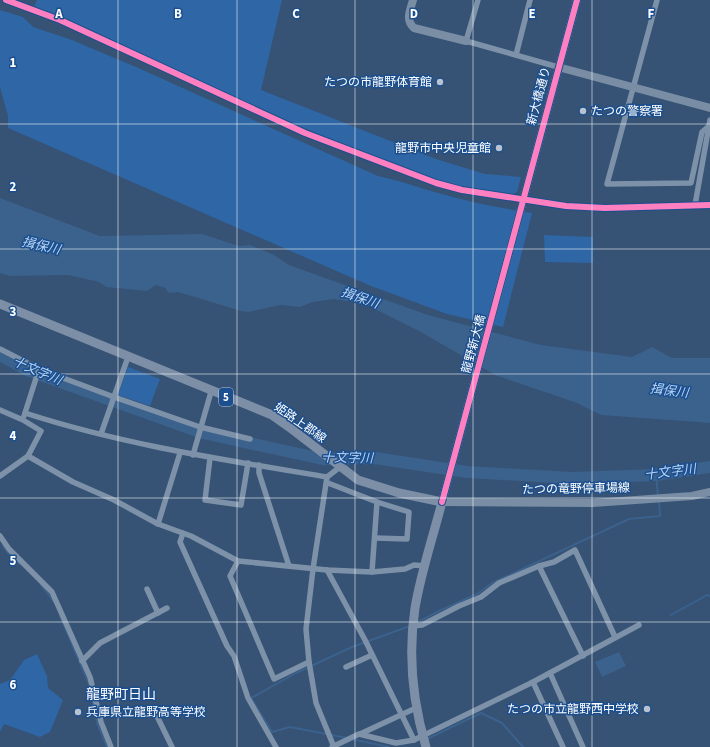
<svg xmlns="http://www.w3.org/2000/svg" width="710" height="747" viewBox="0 0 710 747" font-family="'Source Sans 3','Noto Sans JP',sans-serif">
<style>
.green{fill:#2f66a5}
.water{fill:#3b618d}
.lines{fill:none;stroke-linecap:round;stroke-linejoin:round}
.stream{stroke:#3b618d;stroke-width:2}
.river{stroke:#3b618d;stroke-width:12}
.street{stroke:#7d92a8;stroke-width:5.5}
.secondary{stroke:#798da4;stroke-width:8}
.primary{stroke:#7d8ea7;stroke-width:9}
.cycleway-casing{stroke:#1b4f8f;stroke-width:8}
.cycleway{stroke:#ff80c0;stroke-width:6}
.grid{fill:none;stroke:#fff;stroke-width:1;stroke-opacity:0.55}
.poi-dot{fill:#b9c2ce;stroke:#1b4f8f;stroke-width:1.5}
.labels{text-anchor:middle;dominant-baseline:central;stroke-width:3;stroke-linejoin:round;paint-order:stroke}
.shield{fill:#1b4f8f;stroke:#bbcadd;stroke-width:1}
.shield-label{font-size:11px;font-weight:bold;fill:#fff}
.poi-label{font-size:12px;fill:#fff;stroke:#1b4f8f;text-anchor:end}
.street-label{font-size:12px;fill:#fff;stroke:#1b4f8f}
.water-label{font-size:13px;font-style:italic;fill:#b5d3f5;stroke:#1b4f8f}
.quarter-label{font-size:14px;fill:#fff;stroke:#1b4f8f}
.grid-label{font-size:13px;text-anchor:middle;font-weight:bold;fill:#fff;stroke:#1b4f8f;stroke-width:3;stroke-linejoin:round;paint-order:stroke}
</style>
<rect width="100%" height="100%" fill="#365274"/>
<!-- green -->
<g class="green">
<polygon points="37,0 282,0 261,90 436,159 485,174 521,177 517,192 512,195 456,185 420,175 375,158 249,105 34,6"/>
<path d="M 0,10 L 23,17 L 33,27 L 72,40 L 136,67 L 378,176 C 398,180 417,187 438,193 C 469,202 500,208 532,213 L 503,327 L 447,314 L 371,286 L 8,128 L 8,116 L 0,87 Z"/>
<polygon points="544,235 593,237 593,263 545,262"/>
<polygon points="128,367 160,379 150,406 118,395"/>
<polygon points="37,654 47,676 48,688 63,700 50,732 40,737 4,724 0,732 0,684 10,680 24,660"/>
</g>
<!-- water -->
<g class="water">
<polygon points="0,198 100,236 202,234 239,246 250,245 274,255 289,265 428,315 541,345 632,357 652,347 672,358 710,358 710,423 601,415 577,403 495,375 419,331 365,304 334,299 313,302 300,307 281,305 248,312 241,311 178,292 169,293 165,288 156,285 147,291 106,287 99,282 68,275 10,276 0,273"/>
<polygon points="619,652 626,666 602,677 595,662"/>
</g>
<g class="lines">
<!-- stream -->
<g class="stream">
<polyline points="656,475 658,496"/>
<polyline points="3,545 7,552 20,564"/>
<polyline points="41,585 54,602"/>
<polyline points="671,615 707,595 710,596"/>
<polyline points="60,616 89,684 97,723 107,747"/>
<polyline points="416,623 441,610 477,594 492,583 629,519 660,516 659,500"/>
<polyline points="347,738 290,727 272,732 251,698 296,673 352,647 410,626"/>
<polyline points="351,739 389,747"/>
<polyline points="427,739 481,713 502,723 523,747"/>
</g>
<!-- river -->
<polyline class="river" points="0,355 27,370 203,433 322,459 375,458 467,472 572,478 656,475 710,467"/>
<!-- street -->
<g class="street">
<polyline points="6,0 60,20 305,133 436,183 462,190 566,206 605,208 710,205"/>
<polyline points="478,0 466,41 558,67"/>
<polyline points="657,0 607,184 691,183 702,132 709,126"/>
<polyline points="516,55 530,0"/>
<polyline points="695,205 710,120"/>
<polyline points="0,349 39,369 114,397 200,427 250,439"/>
<polyline points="0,410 23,420 41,431 28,456 0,476"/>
<path d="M 25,413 C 124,445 225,460 327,477 L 340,467"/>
<polyline points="24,416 39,369"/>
<polyline points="101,434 128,357"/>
<polyline points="193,455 211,392"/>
<polyline points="28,456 73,482 114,500 158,524 191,536 238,561 327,570 372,572 405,569 414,565 425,566"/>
<polyline points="210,458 205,500 241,505 248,463"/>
<polyline points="259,465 259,473 289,566"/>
<polyline points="327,477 313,569 306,629 309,662 316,703 334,747"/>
<polyline points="328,483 377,502 372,572"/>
<polyline points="158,524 180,453"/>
<polyline points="183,533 180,542 227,646 234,656 248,698 276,747"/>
<polyline points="0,536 9,549 52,592 90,677 101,722 111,747"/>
<polyline points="375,538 407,539 409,512 377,502"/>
<polyline points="238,561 230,576 274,679 309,662"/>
<polyline points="539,566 583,656"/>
<polyline points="327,570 365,640 414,740"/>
<polyline points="147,589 158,613"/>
<polyline points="413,626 422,625 459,606 481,597 499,583 539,566 554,562 575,550 615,637"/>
<polyline points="82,661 100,643 167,608"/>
<polyline points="346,667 372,655"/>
<polyline points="550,673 583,747"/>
<polyline points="533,682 563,747"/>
<polyline points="153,708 172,747"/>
<polyline points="360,734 418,707"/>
<polyline points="332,747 359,734 396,743 414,740 533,682 639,625"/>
</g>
<!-- secondary -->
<g class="secondary">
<path d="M 413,0 C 410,11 405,20 414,28 L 466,41"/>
<polyline points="577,0 442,502 593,503 692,496 710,492"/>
<polyline points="558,67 710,108"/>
</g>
<!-- primary -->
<path class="primary" d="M 0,304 L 272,415 L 289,427 L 358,480 L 399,493 L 442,502 C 433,537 421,572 415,608 C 408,654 413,703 426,747"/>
<!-- cycleway casing -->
<g class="cycleway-casing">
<g id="cycleway">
<polyline points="6,0 60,20 305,133 436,183 462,190 566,206 605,208 710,205"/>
<polyline points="442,502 577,0"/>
</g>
</g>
<!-- cycleway -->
<use href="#cycleway" class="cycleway"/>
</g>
<!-- grid -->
<path class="grid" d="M 118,0 L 118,747M 237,0 L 237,747M 355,0 L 355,747M 473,0 L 473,747M 592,0 L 592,747M 0,124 L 710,124M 0,249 L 710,249M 0,374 L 710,374M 0,498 L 710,498M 0,622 L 710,622"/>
<!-- markers -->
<g class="poi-dot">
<circle cx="440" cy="82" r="4"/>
<circle cx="583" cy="111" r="4"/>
<circle cx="499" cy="148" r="4"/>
<circle cx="647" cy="709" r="4"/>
<circle cx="78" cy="712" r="4"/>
</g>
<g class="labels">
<!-- shield labels -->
<rect class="shield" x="219" y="388" width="14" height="18" rx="3"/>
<g class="shield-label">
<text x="226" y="397">5</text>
</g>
<!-- poi labels -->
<g class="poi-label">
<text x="432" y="82">たつの市龍野体育館</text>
<text x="591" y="111" text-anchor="start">たつの警察署</text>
<text x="491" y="148">龍野市中央児童館</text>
<text x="639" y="709">たつの市立龍野西中学校</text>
<text x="86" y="712" text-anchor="start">兵庫県立龍野高等学校</text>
</g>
<!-- street labels -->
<g class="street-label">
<text transform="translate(539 96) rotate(-75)">新大橋通り</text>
<text transform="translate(474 344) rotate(-75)">龍野新大橋</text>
<text transform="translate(300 423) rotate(35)">姫路上郡線</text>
<text transform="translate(576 489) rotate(-1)">たつの竜野停車場線</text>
</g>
<!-- water labels -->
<g class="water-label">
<text transform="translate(41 246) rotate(13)">揖保川</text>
<text transform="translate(360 298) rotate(19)">揖保川</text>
<text transform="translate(37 371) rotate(23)">十文字川</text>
<text transform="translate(669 391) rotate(7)">揖保川</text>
<text transform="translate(347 458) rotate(1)">十文字川</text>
<text transform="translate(670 472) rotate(-7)">十文字川</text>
</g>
<!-- quarter labels -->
<g class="quarter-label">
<text x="121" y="695">龍野町日山</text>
</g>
</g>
<g class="grid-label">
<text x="59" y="18">A</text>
<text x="178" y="18">B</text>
<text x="296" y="18">C</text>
<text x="414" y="18">D</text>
<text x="532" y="18">E</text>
<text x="651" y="18">F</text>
<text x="13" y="67">1</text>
<text x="13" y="191">2</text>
<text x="13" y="316">3</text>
<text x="13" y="440">4</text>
<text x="13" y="565">5</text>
<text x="13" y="689">6</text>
</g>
</svg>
